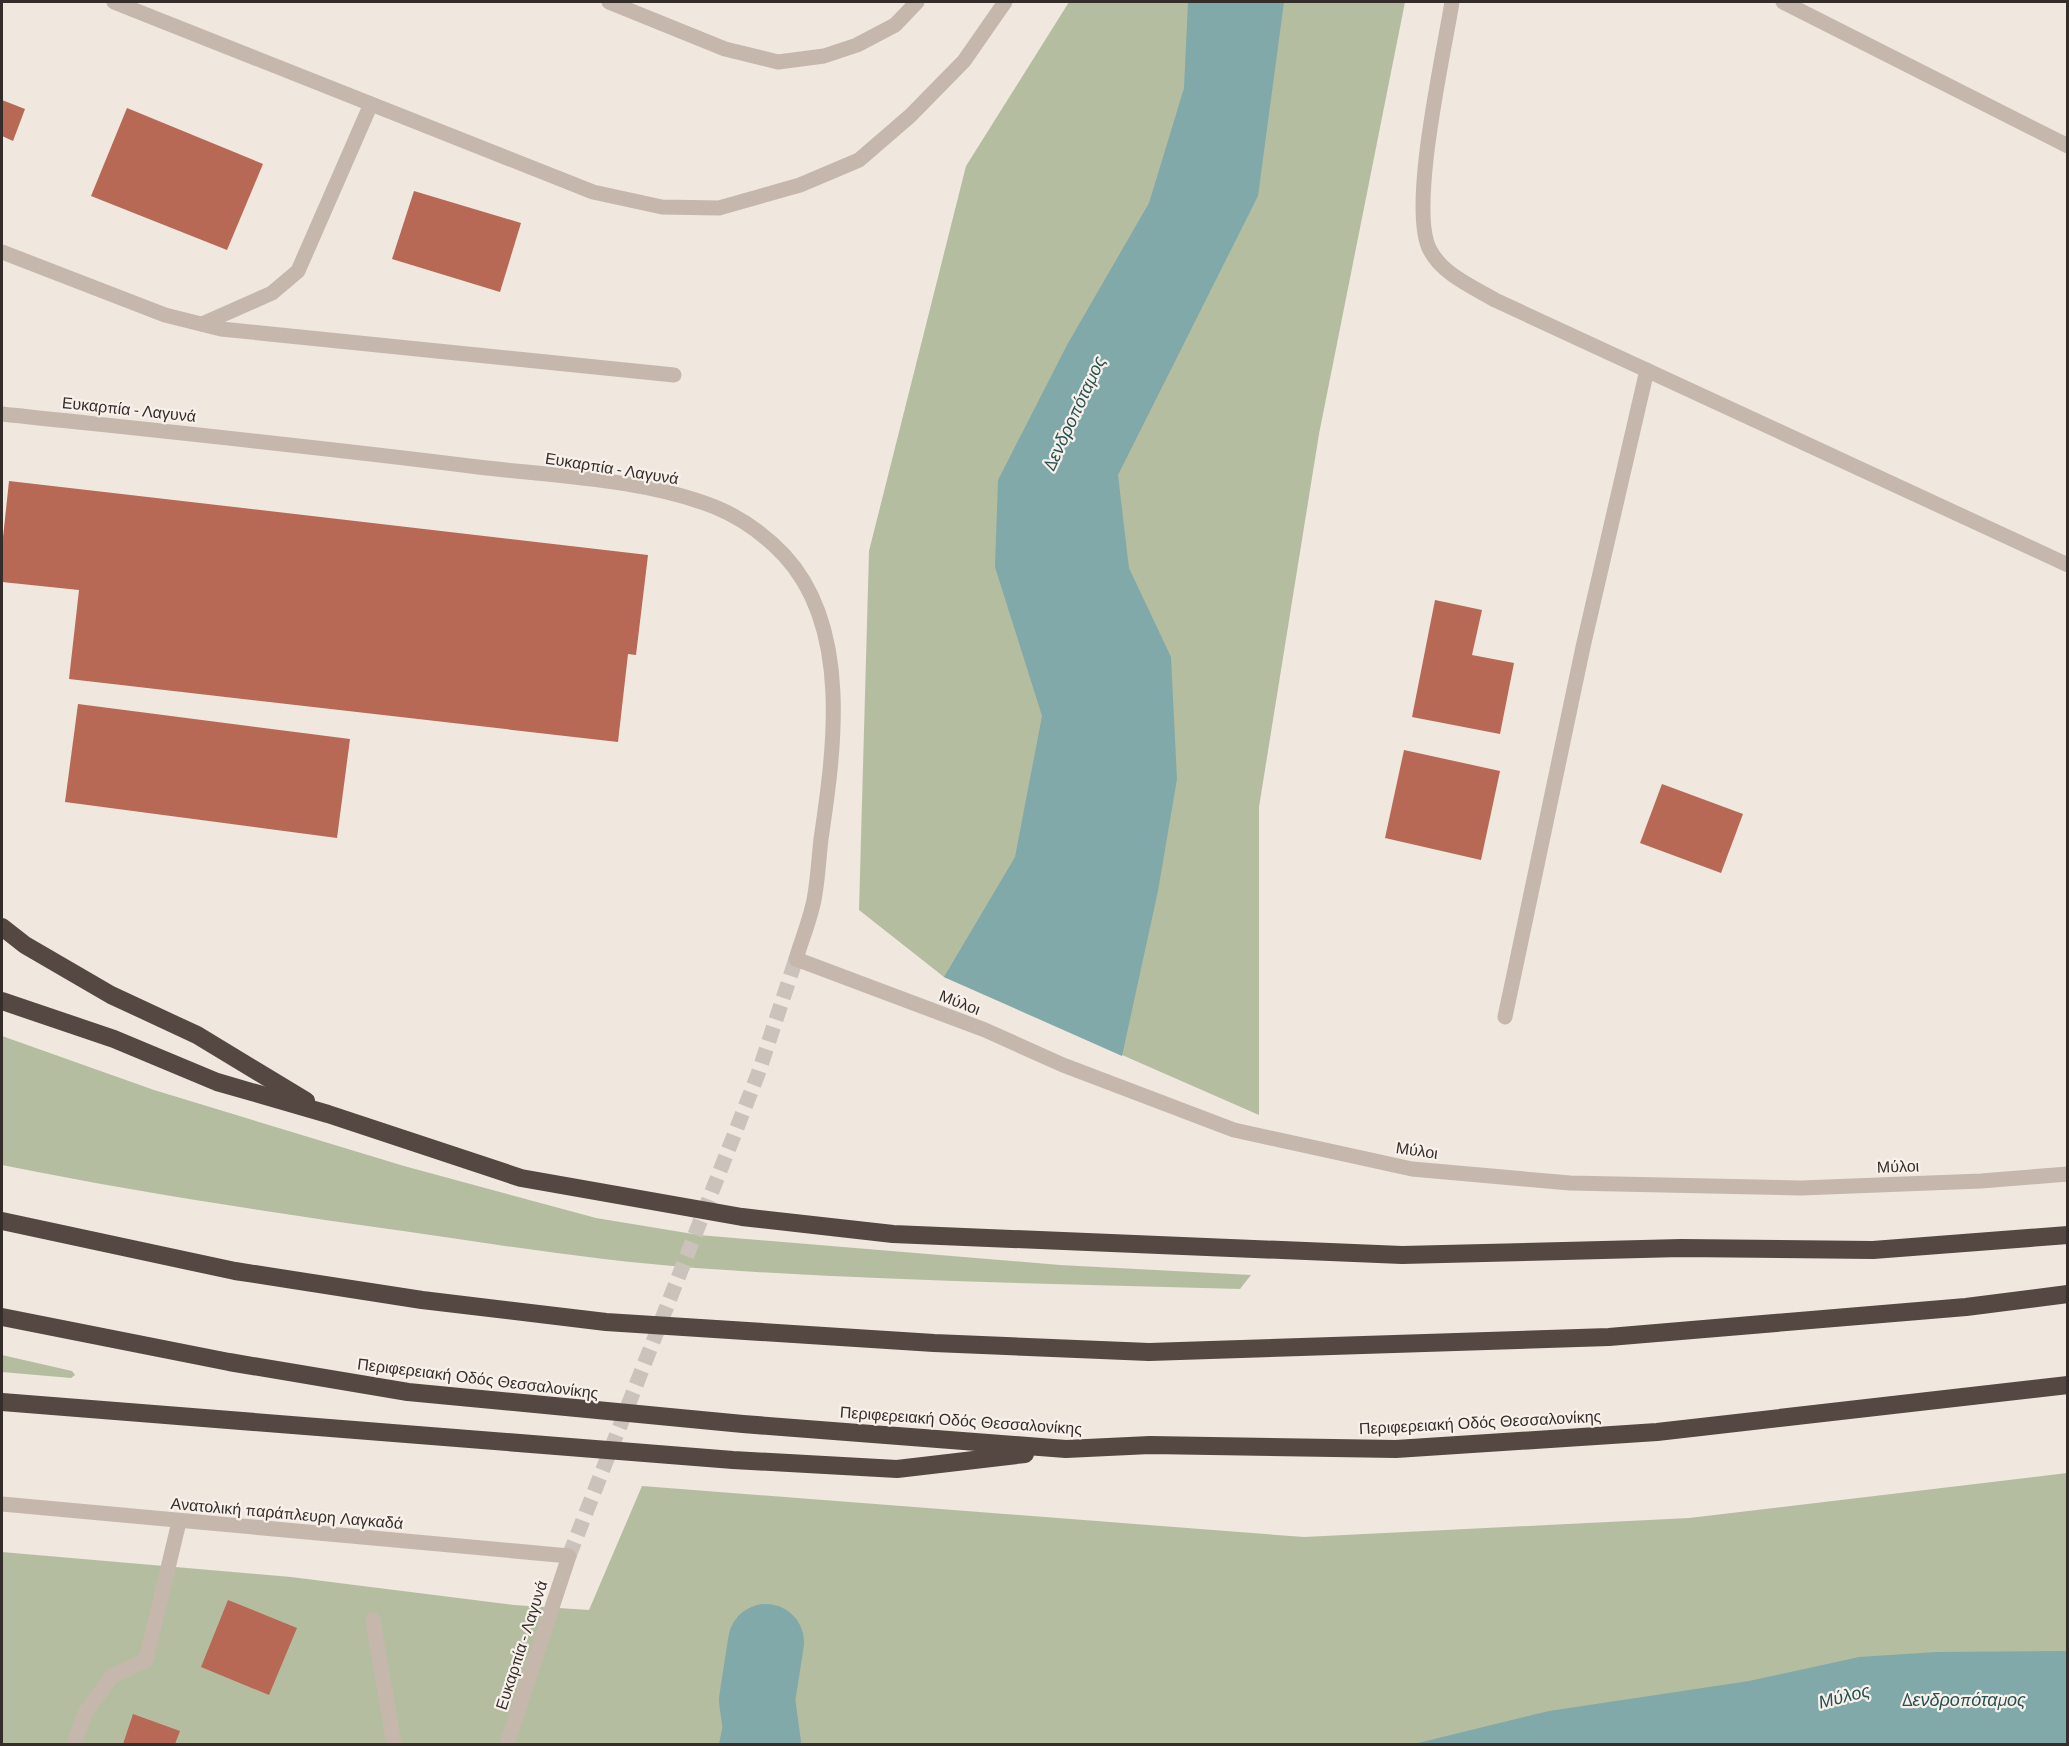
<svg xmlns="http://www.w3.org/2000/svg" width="2069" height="1746" viewBox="0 0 2069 1746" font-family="'PT Sans',sans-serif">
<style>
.green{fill:#b5bda1}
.water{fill:#81a9a9}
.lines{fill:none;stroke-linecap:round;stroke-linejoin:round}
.river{stroke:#81a9a9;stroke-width:76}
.building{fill:#b76956}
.tertiary-tunnel{stroke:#cbc2bb;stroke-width:15;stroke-dasharray:15 8;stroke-linecap:butt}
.service{stroke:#c6b7ac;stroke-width:15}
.minor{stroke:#c6b7ac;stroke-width:15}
.tertiary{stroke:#c6b7ac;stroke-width:15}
.motorway{stroke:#554742;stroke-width:18}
.labels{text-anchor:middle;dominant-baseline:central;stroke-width:4.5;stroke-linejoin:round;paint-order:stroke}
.street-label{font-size:16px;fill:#352d2a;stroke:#f8f1eb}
.water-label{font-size:18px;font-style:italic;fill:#255152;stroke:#f8f1eb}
</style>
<rect width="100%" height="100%" fill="#f0e7df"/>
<!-- green -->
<g class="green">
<polygon points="1069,2 1405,2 1319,434 1259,807 1259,1115 944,977 859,910 869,551 966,166"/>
<path d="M 2,1036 L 154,1090 L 404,1166 L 596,1218 L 699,1235 L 1060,1265 L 1251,1275 L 1240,1289 C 1059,1284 877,1281 696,1268 C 598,1261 500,1245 403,1231 C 269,1212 135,1192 2,1165 Z"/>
<polygon points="2,1355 72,1371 75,1375 71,1378 2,1372"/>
<polygon points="2067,1473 2067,1744 2,1744 2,1552 291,1577 514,1605 589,1610 642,1486 1304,1537 1689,1518"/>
</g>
<!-- water -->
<g class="water">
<polygon points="1188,2 1284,2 1258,196 1118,475 1129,568 1171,657 1177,779 1158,891 1122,1056 944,977 1015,857 1042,716 995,567 998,480 1067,345 1149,203 1184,88"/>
<polygon points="2067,1651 2067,1744 1414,1744 1549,1711 1749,1681 1859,1657 1936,1652"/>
<polygon points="731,1686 793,1691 798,1744 719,1744"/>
</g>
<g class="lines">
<!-- river -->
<polyline class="river" points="763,1744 757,1700 766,1642"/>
</g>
<!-- building -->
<g class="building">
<polygon points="2,100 25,109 13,141 2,136"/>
<polygon points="127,108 263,164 227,250 91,196"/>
<polygon points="414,191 521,223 500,292 392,259"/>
<polygon points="9,481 648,555 636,655 628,654 618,742 69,679 79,590 2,582 2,547"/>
<polygon points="1435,600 1482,610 1472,655 1514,663 1500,734 1412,717"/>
<polygon points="78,704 350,739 337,838 65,802"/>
<polygon points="1404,750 1500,771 1481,860 1385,838"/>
<polygon points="1662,784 1743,814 1721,873 1640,843"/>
<polygon points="228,1600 297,1628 269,1695 201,1667"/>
<polygon points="133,1714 180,1731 175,1744 123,1744"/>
</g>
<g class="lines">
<!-- tertiary-tunnel -->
<polyline class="tertiary-tunnel" points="569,1556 758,1074 796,959"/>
<!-- service -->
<g class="service">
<polyline points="114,2 593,192 662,207 719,208 800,185 859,160 910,116 964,61 1005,2"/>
<polyline points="609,2 725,49 778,62 824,56 857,45 895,25 917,2"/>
<path d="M 1452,2 C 1444,53 1408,210 1430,250 C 1442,274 1473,287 1495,300 L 2068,565"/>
<polyline points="1783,2 2068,146"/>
<polyline points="2,252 165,315 221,329 674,375"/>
<polyline points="202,324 272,293 298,271 371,104"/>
<polyline points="1505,1017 1583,647 1647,370"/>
<polyline points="373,1620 394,1744"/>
</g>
<!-- minor -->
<g class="minor">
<polyline points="796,959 985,1030 1063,1065 1234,1130 1412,1169 1570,1183 1801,1188 1981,1181 2068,1174"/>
<polyline points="74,1744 85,1713 112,1676 146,1660 179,1522"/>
</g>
<!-- tertiary -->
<g class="tertiary">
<path d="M 2,414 C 161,431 320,447 478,467 C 554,476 644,479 715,507 C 742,518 764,534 784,555 C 852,628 834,751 821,839 C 819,857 818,876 815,894 C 812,916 802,938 796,959"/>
<polyline points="2,1504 569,1556 507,1744"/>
</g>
<!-- motorway -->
<g class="motorway">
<polyline points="2,927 25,945 111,995 197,1035 306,1101"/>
<polyline points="2,1001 114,1039 217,1082 328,1114 521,1178 742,1217 893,1234 1402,1255 1681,1248 1873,1250 2068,1235"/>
<polyline points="2,1221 235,1271 422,1300 606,1322 934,1343 1149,1352 1609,1337 1966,1307 2068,1294"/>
<polyline points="2,1317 229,1362 408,1392 743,1424 1066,1449 1150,1445 1396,1449 1657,1432 2068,1385"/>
<polyline points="2,1402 733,1460 897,1469 1025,1454"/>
</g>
</g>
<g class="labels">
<!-- street labels -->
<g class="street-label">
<text transform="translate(129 409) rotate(6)">Ευκαρπία - Λαγυνά</text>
<text transform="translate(612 468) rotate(9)">Ευκαρπία - Λαγυνά</text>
<text transform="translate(960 1002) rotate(21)">Μύλοι</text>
<text transform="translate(1417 1150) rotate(8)">Μύλοι</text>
<text transform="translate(1898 1166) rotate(-2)">Μύλοι</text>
<text transform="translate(478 1378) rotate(7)">Περιφερειακή Οδός Θεσσαλονίκης</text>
<text transform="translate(961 1420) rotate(4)">Περιφερειακή Οδός Θεσσαλονίκης</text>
<text transform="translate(1480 1422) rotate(-3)">Περιφερειακή Οδός Θεσσαλονίκης</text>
<text transform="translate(287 1513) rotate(5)">Ανατολική παράπλευρη Λαγκαδά</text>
<text transform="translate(521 1645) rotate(-72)">Ευκαρπία - Λαγυνά</text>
</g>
<!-- water labels -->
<g class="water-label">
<text transform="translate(1074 413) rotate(-65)">Δενδροπόταμος</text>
<text transform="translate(1844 1696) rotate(-14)">Μύλος</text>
<text x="1964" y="1699">Δενδροπόταμος</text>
</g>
</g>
<!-- border -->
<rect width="2069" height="1746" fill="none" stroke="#352d2a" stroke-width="6"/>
</svg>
